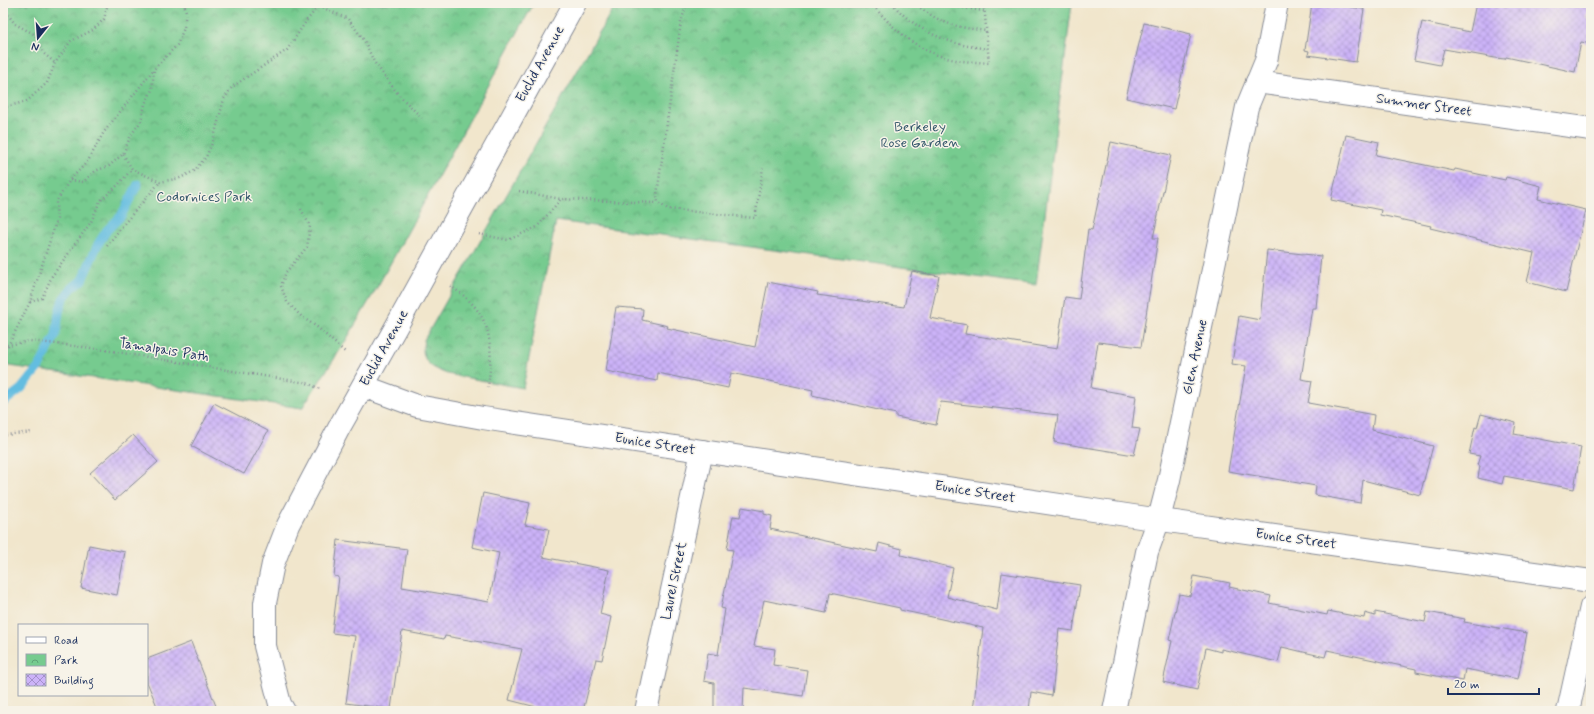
<svg xmlns="http://www.w3.org/2000/svg" width="1594" height="714" viewBox="0 0 1594 714" font-family="Mynerve,sans-serif">
<style>
.park{fill:url(#park-crowns);stroke:#487d76}
.lines{fill:none;stroke-linecap:round;stroke-linejoin:round}
.stream{stroke:#63bde0;stroke-width:9}
.building{fill:url(#building-cross-hatch)}
.street-casing{stroke:#868a95;stroke-width:24}
.secondary-casing{stroke:#868a95;stroke-width:24}
.path{stroke:#868a95;stroke-width:2.5;stroke-dasharray:1 3;stroke-linecap:butt}
.street{stroke:#fff;stroke-width:22}
.secondary{stroke:#fff;stroke-width:22}
.labels{text-anchor:middle;dominant-baseline:central;stroke-width:3;stroke-linejoin:round;paint-order:stroke}
.street-label{font-size:14px;fill:#1b2f5e;stroke:#f7f3e8}
.park-label{font-size:14px;fill:#32566a;stroke:#f7f3e8}
</style>
<defs>
<pattern id="park-crowns" width="20" height="18" patternUnits="userSpaceOnUse"><rect width="20" height="18" fill="#76cb8f"/><path d="M2 6a3 3 0 1 1 6 0M12 15a3 3 0 1 1 6 0" fill="none" stroke="#60a578"/></pattern>
<pattern id="building-cross-hatch" width="8" height="8" patternUnits="userSpaceOnUse"><rect width="8" height="8" fill="#ccb3f8"/><path d="M0 0l8 8M0 8l8-8" fill="none" stroke="#a592cc"/></pattern>
</defs>
<rect width="100%" height="100%" fill="#f7f3e8"/>
<filter id="ink" filterUnits="userSpaceOnUse"><feTurbulence type="fractalNoise" baseFrequency=".025" numOctaves="2"/><feDisplacementMap in="SourceGraphic" scale="8" xChannelSelector="R" yChannelSelector="G"/><feConvolveMatrix kernelMatrix="1 2 1 2 8 2 1 2 1" color-interpolation-filters="sRGB"/></filter>
<filter id="wash" filterUnits="userSpaceOnUse"><feTurbulence type="fractalNoise" baseFrequency=".012" numOctaves="4" result="noise"/><feDisplacementMap in="SourceGraphic" scale="16" xChannelSelector="R" yChannelSelector="G"/><feGaussianBlur stdDeviation="0.9" result="paint"/><feColorMatrix in="noise" values="0 0 0 0 0 0 0 0 0 0 0 0 0 0 0 0 0 1.4 0 .05"/><feComposite in="paint" operator="in"/></filter>
<g filter="url(#wash)">
<rect width="100%" height="100%" fill="#f1e6cc"/>
<!-- park -->
<g class="park">
<polygon points="3,3 534,3 379,284 342,347 302,408 3,365"/>
<path d="M 616,3 L 1072,3 L 1036,285 L 556,221 L 523,388 L 447,374 C 429,367 420,360 424,340 Z"/>
</g>
<g class="lines">
<!-- stream -->
<polyline class="stream" points="3,403 21,389 39,367 56,335 59,312 63,299 71,289 82,280 98,244 107,230 121,216 138,184"/>
</g>
<g id="blocks">
<!-- building -->
<g class="building">
<polygon points="1312,3 1323,3 1364,9 1356,62 1308,55 1309,51 1305,50"/>
<polygon points="1476,3 1589,3 1586,18 1591,19 1591,44 1581,42 1575,72 1506,57 1505,59 1495,58 1444,49 1440,65 1414,60 1422,22 1470,32"/>
<polygon points="1144,23 1191,34 1174,109 1126,98"/>
<polygon points="1346,135 1379,142 1376,155 1454,171 1455,169 1505,180 1506,177 1541,186 1538,199 1586,210 1566,292 1527,282 1534,253 1430,228 1431,226 1380,215 1381,210 1331,200"/>
<polygon points="1111,142 1171,155 1153,238 1158,238 1141,347 1098,342 1091,388 1136,396 1132,428 1140,429 1134,455 1054,442 1058,415 941,402 936,425 896,417 896,414 812,395 813,390 731,373 728,388 658,373 657,381 606,371 616,307 643,309 642,320 668,326 667,328 755,347 768,282 818,292 817,295 904,307 912,271 939,276 930,318 967,325 965,334 1057,349 1065,297 1079,299 1088,229 1092,230"/>
<polygon points="1267,250 1321,256 1316,308 1312,308 1301,379 1312,381 1308,403 1374,415 1372,430 1433,446 1420,495 1363,480 1360,503 1315,495 1316,486 1228,471 1246,366 1232,364 1239,316 1260,320"/>
<polygon points="214,403 268,431 244,474 191,446"/>
<polygon points="1481,414 1516,423 1514,434 1581,447 1574,489 1504,476 1502,484 1478,478 1480,466 1477,465 1480,456 1469,454 1475,427 1477,428"/>
<polygon points="133,435 158,462 115,500 90,473"/>
<polygon points="483,493 530,503 525,525 549,529 543,557 609,570 600,614 611,617 602,660 596,659 583,711 552,711 509,700 522,649 445,636 444,639 402,631 391,709 346,703 355,636 332,633 339,577 334,576 338,540 407,549 402,587 489,602 499,553 472,547"/>
<polygon points="742,507 764,511 764,514 772,516 770,529 877,552 879,543 902,549 901,555 953,568 947,597 997,610 1002,573 1080,585 1073,631 1059,629 1052,696 1031,692 1029,711 973,711 983,628 900,610 900,608 830,593 826,613 764,600 754,646 775,649 773,665 807,670 803,696 744,688 743,711 714,711 714,683 704,681 708,653 718,655 725,609 721,608 733,550 727,549 733,516 740,517"/>
<polygon points="89,545 125,552 117,595 81,588"/>
<polygon points="1194,576 1230,583 1229,587 1271,596 1269,603 1327,615 1328,611 1364,618 1365,613 1375,616 1375,612 1425,622 1427,612 1465,619 1464,622 1527,633 1518,679 1465,669 1463,681 1416,672 1416,669 1327,650 1325,657 1282,647 1278,662 1221,649 1221,652 1206,648 1197,690 1163,682 1172,641 1169,640 1179,594 1190,596"/>
<polygon points="191,642 216,706 202,711 159,711 147,682 147,659"/>
</g>
</g>
</g>
<g filter="url(#ink)">
<use href="#blocks" fill-opacity="0" stroke="#868a95" stroke-width="1"/>
<g class="lines">
<!-- street casing -->
<g class="street-casing">
<g id="street">
<polyline points="1257,82 1591,129"/>
<polyline points="363,386 417,406 483,418 1133,516 1591,581"/>
<polyline points="646,711 702,451"/>
<polyline points="1114,711 1147,552 1159,519 1169,480 1247,107 1266,61 1277,3"/>
<polyline points="1568,711 1591,607"/>
</g>
</g>
<!-- secondary casing -->
<g class="secondary-casing">
<polyline id="secondary" points="284,711 280,704 265,646 265,603 273,564 288,525 340,426 396,327 575,3"/>
</g>
<!-- path -->
<g class="path">
<polyline points="687,3 681,22 657,195 658,203 668,209 755,218 763,168"/>
<path d="M 871,3 C 893,29 920,54 956,60 C 967,62 978,62 989,63 L 984,3"/>
<path d="M 892,3 C 908,23 935,38 960,44 C 969,47 978,47 987,49"/>
<path d="M 914,3 C 940,24 955,27 987,31"/>
<polyline points="948,3 957,7 984,11"/>
<polyline points="319,6 348,19 364,40 374,62 398,94 422,118"/>
<polyline points="3,8 15,24 34,34 43,53 55,63"/>
<polyline points="3,108 27,101 47,83 55,63 71,41 93,30 104,19 108,3"/>
<polyline points="123,154 132,169 160,182 180,178 194,171 206,157 213,141 224,99 232,87 287,50 307,20 319,6 319,3"/>
<polyline points="70,180 83,182 95,171 109,166 123,154 131,135 141,121 145,104 152,90 154,70"/>
<polyline points="519,191 561,199 658,203"/>
<polyline points="301,209 310,226 307,247 286,272 281,286 287,302 302,317 317,327 345,352"/>
<polyline points="479,234 508,240 537,227 561,199"/>
<polyline points="107,246 123,225 160,182"/>
<path d="M 450,286 C 492,312 494,342 488,387"/>
<polyline points="30,302 42,298 52,276 91,222 100,201 118,185 132,169"/>
<polyline points="3,346 30,341 92,348 307,383 320,389"/>
<polyline points="8,346 30,302 57,219 56,202 70,180 88,161 104,132 154,69 177,45 184,28 186,12 184,3"/>
<polyline points="3,428 5,435 33,432"/>
</g>
<!-- street -->
<use href="#street" class="street"/>
<!-- secondary -->
<use href="#secondary" class="secondary"/>
</g>
</g>
<g class="labels">
<!-- street labels -->
<g class="street-label">
<text transform="translate(540 64) rotate(-61)">Euclid Avenue</text>
<text transform="translate(1424 105) rotate(8)">Summer Street</text>
<text transform="translate(384 348) rotate(-61)">Euclid Avenue</text>
<text transform="translate(164 350) rotate(9)">Tamalpais Path</text>
<text transform="translate(1195 357) rotate(-78)">Glen Avenue</text>
<text transform="translate(655 444) rotate(9)">Eunice Street</text>
<text transform="translate(975 492) rotate(9)">Eunice Street</text>
<text transform="translate(1296 539) rotate(8)">Eunice Street</text>
<text transform="translate(674 581) rotate(-78)">Laurel Street</text>
</g>
<!-- park labels -->
<g class="park-label">
<text x="920" y="127">Berkeley<tspan x="920" dy="16">Rose Garden</tspan></text>
<text x="204" y="197">Codornices Park</text>
</g>
</g>
<!-- margin -->
<rect width="1594" height="714" fill="none" stroke="#f7f3e8" stroke-width="16"/>
<!-- legend -->
<rect x="18" y="624" width="130" height="72" fill="#f7f3e8" stroke="#9fa5b1"/>
<rect x="26" y="637" width="20" height="6" fill="#ffffff" stroke="#9fa5b1"/>
<text x="54" y="644" font-size="12" fill="#1b2f5e">Road</text>
<rect x="26" y="654" width="20" height="12" fill="url(#park-crowns)" stroke="#9fa5b1"/>
<text x="54" y="664" font-size="12" fill="#1b2f5e">Park</text>
<rect x="26" y="674" width="20" height="12" fill="url(#building-cross-hatch)" stroke="#9fa5b1"/>
<text x="54" y="684" font-size="12" fill="#1b2f5e">Building</text>
<!-- north arrow -->
<g transform="translate(38 38) rotate(197)" stroke="#f7f3e8" stroke-width="3" paint-order="stroke">
<path d="M0-3L7 15L0 10L-7 15Z" fill="#1b2f5e"/>
<text y="-6" font-size="11" font-weight="bold" text-anchor="middle" fill="#1b2f5e">N</text>
</g>
<!-- scale -->
<path d="M1448 688v6h91v-6" fill="none" stroke="#1b2f5e" stroke-width="2"/>
<text x="1454" y="688" font-size="12" fill="#1b2f5e" stroke="#f7f3e8" stroke-width="3" paint-order="stroke">20 m</text>
</svg>
